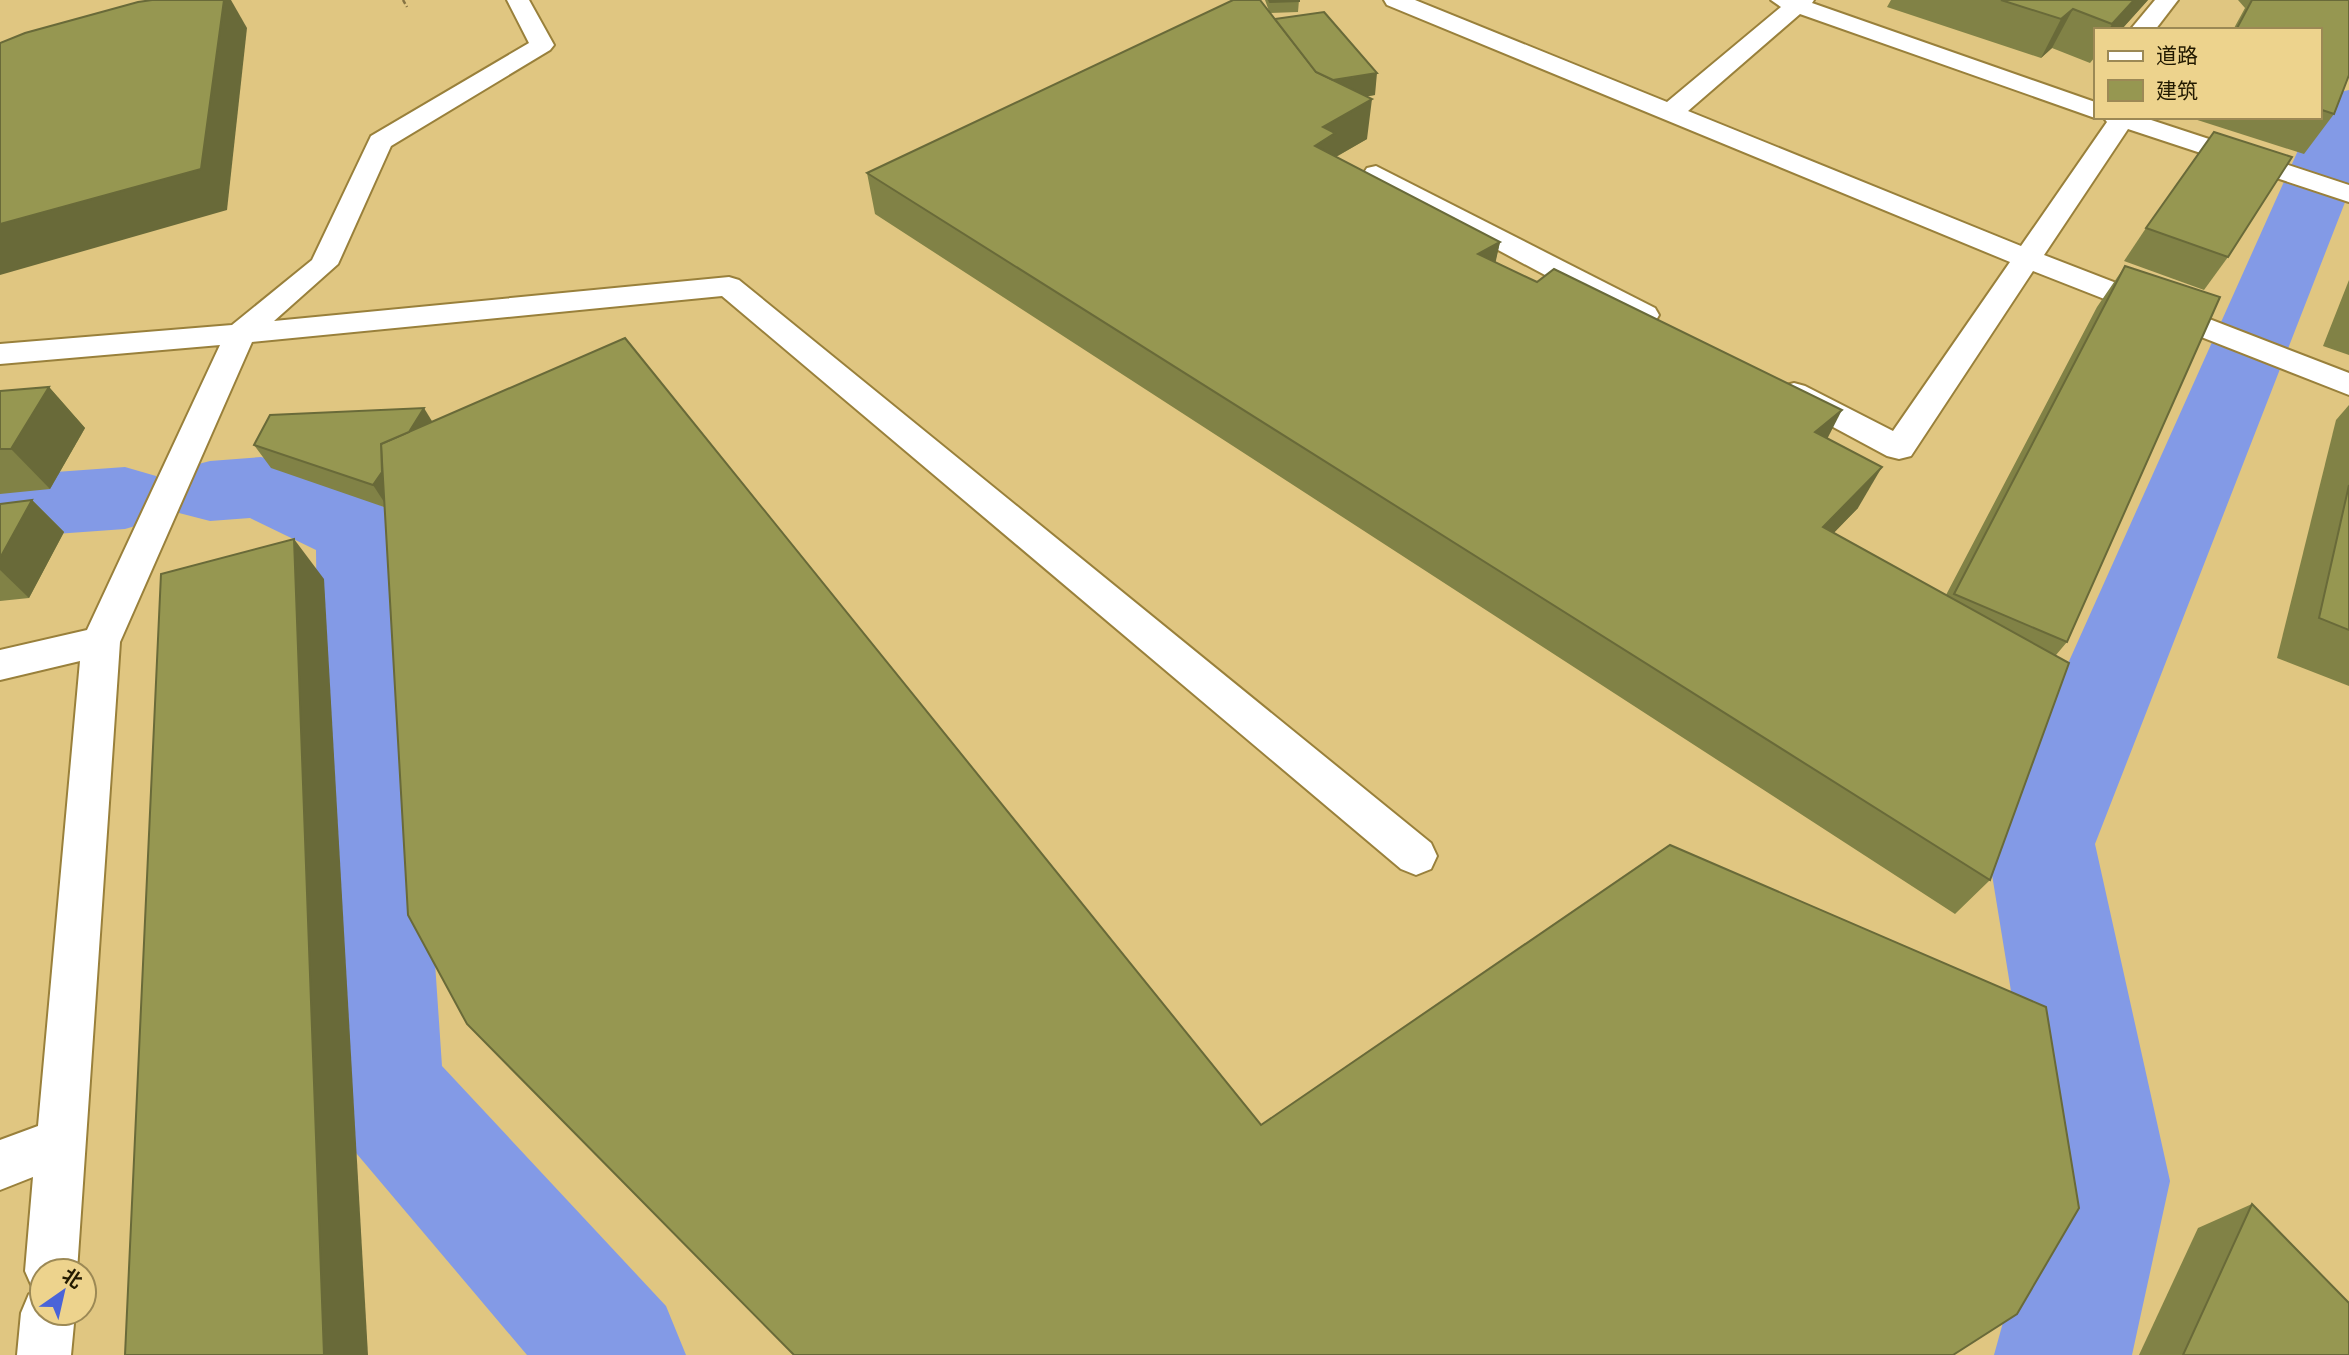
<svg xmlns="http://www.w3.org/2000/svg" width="2349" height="1355" viewBox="0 0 2349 1355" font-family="Arial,'Noto Sans SC',sans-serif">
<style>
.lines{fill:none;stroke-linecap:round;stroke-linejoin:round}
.river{fill:#839ae6;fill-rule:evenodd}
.minor-casing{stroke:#99803b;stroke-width:4}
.path{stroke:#857343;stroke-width:2.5;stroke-dasharray:4.5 2.5;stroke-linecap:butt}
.minor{fill:#fff;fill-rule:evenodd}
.wall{fill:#818246}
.shaded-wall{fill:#696a39}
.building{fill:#969751;stroke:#696a39;stroke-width:2}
</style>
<rect width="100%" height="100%" fill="#e0c681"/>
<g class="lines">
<!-- river -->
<g class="river">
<polygon points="2349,90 2349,192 2095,844 2170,1181 2132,1355 1994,1355 2042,1181 1987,844 2313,117 2319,117 2319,105 2326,95"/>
<polygon points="261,457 292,466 393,511 406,534 442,1066 666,1306 686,1355 527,1355 340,1134 322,1091 316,550 250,518 210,521 179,513 167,491 179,469 210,461"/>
<polygon points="125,467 156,476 169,498 156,520 125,529 0,538 0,476"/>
</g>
<!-- minor casing -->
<g class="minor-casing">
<g id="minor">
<polygon points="507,0 529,0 554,45 550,50 391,146 338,264 274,321 729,277 739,280 1431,843 1437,856 1431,869 1416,875 1401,869 722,296 252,342 120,642 77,1271 42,1271 42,1313 75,1313 71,1355 17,1355 21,1313 29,1294 37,1291 33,1289 25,1271 33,1177 0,1190 0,1140 38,1126 80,661 0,680 0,650 87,630 220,345 0,364 0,344 232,325 312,260 371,136 529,43"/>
<polygon points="1384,0 1415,0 1667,102 1781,7 1771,0 1814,0 1812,3 2095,102 2095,118 1800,14 1688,111 2021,246 2107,122 2103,117 2142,117 2349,185 2349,202 2128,129 2044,255 2349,373 2349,395 2033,271 1911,456 1899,459 1887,456 1783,400 1778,393 1783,386 1794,383 1805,386 1893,431 2010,262 1387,5"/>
<polygon points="2155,0 2178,0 2155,30 2130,30"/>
<polygon points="1376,166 1655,308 1659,315 1655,322 1644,324 1633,322 1367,180 1363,174 1367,168"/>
</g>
</g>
<!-- path -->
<polyline class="path" points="403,0 407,7"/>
<!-- minor -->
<use href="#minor" class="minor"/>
</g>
<!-- wall -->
<g class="wall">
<polygon points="1265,0 1299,0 1298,12 1270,13 1275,19 1375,95 1367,96 1367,139 1336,157 1500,242 1495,262 1828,438 1858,508 1833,533 1946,595 2097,307 2125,266 2067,642 2056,655 1990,880 1955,914 875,214 867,173 1269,11"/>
<polygon points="1891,0 2148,0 2121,30 2095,30 2095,57 2090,63 2052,48 2041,58 1887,7"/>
<polygon points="2238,0 2349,0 2334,114 2304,154 2188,117 2319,117 2319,30 2233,30 2245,8"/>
<polygon points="2146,228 2228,257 2204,290 2124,261"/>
<polygon points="2349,280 2349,355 2323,346"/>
<polygon points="49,387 85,428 50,489 0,494 0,391"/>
<polygon points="2349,405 2349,686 2277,658 2336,420"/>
<polygon points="432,422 1261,1125 2046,1007 794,1355 384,507 271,468 254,445"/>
<polygon points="32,500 64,532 29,598 0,601 0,504"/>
<polygon points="2252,1204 2349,1355 2139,1355 2198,1228"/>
</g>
<!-- shaded-wall -->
<g class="shaded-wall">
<polygon points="224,0 231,0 247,28 227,210 0,275 0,224"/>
<polygon points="2134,0 2148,0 2121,30 2109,30 2112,24"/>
<polygon points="2073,9 2052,48 2041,58 2061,19"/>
<polygon points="1377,73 1375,95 1312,106 1314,84"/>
<polygon points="1372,99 1367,139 1332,159 1315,146 1323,127"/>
<polygon points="1500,242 1491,283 1478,254"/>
<polygon points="49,387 85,428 50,489 11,449"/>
<polygon points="424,408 438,431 388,508 373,485"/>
<polygon points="1842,410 1821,451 1815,432"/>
<polygon points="1882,467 1858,508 1800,568 1823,527"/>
<polygon points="32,500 64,532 29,598 0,570 0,558"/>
<polygon points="294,539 324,579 368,1355 324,1355"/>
</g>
<!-- building -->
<g class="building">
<polygon points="152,0 224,0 201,169 0,224 0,43 25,33 138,2"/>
<polygon points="1233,0 1260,0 1316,72 1372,99 1323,127 1335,133 1315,146 1500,242 1478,254 1537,282 1554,269 1842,410 1815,432 1882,467 1823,527 2069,663 1990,880 867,173"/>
<polygon points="1269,0 1299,0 1299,1 1270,2"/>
<polygon points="2001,0 2134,0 2112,24 2073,9 2061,19"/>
<polygon points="2252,0 2349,0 2349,75 2334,114 2319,109 2319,30 2236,30"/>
<polygon points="1324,12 1377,73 1333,80 1316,72 1275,19"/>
<polygon points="2214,132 2292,157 2228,257 2146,228"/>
<polygon points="2125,266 2220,297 2067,642 1954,594"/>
<polygon points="625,338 1261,1125 1670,845 2046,1007 2079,1208 2017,1314 1953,1355 794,1355 467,1024 408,915 381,444"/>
<polygon points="49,387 11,449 0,449 0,391"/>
<polygon points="424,408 409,432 381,444 382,472 373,485 254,445 270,415"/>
<polygon points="2349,485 2349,630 2319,618"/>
<polygon points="32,500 0,558 0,504"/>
<polygon points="294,539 324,1355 125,1355 161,574"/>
<polygon points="2252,1204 2349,1303 2349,1355 2183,1355"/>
</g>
<!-- legend -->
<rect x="2094" y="28" width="228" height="91" fill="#edd38d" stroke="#9c8955" stroke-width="2"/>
<rect x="2108" y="51" width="35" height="10" fill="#ffffff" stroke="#9c8955" stroke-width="2"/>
<text x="2156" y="63" font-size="21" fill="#231a00">道路</text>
<rect x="2108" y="80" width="35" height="21" fill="#969751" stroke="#9c8955" stroke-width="2"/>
<text x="2156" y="98" font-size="21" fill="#231a00">建筑</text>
<!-- north arrow -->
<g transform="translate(63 1292) rotate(34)"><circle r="33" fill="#edd38d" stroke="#9c8955" stroke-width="2"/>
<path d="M0-5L12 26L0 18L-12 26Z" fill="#4a64d8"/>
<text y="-10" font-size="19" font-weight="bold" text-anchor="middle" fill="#231a00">北</text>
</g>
</svg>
